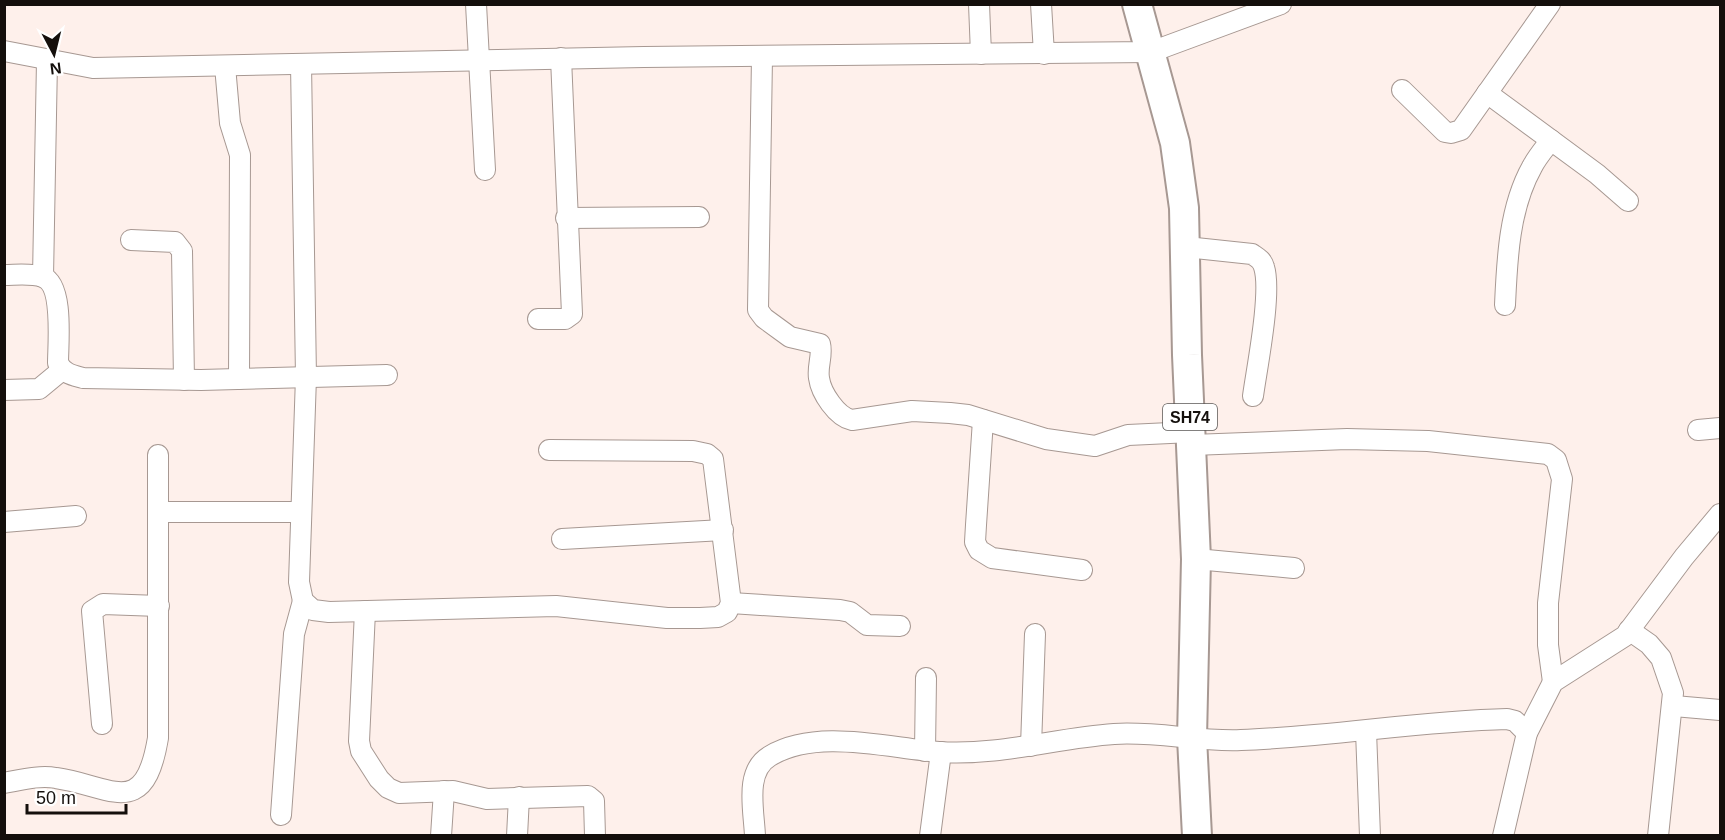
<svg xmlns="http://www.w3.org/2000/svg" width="1725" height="840" viewBox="0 0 1725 840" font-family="Arial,sans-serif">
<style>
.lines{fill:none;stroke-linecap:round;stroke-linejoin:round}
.minor-casing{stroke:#a79892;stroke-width:22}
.highway-casing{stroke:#a79892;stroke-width:32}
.minor{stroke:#fff;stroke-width:20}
.highway{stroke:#fff;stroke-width:28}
.labels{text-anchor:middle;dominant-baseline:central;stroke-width:6;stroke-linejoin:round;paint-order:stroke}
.shield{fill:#fff;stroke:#5a5755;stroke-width:1.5}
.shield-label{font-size:16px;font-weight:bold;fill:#140f0c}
</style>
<rect width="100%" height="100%" fill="#fef0eb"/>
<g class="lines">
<!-- minor casing -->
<g class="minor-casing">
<g id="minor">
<polyline points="476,4 485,170"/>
<polyline points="979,4 981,54"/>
<polyline points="1041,4 1044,54"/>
<polyline points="4,51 93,68 644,57 1151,52 1281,4"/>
<path d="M 762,57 L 758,310 L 764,318 L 790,337 L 820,344 C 823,355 817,366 819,378 C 821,393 837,417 852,420 L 912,411 L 950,413 L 968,415 L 1046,439 L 1095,446 L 1128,435 L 1191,432"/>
<polyline points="301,64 306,377 299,582 303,601 313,610 329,612 556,606 667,618 700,618 718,617 727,612 731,603 713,459 707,454 693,451 549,450"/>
<polyline points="225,66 230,123 240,155 239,379"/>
<polyline points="1402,90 1445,132 1451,133 1461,130 1550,4"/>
<polyline points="1487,93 1597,174 1628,201"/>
<polyline points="566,218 699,217"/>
<polyline points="131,240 175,242 182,251 184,380"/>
<path d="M 1186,247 L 1252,254 C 1258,258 1262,260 1264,267 C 1272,292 1257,367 1253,396"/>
<path d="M 4,275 C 16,275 32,273 43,277 C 64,285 58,344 58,363 C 64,374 72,375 83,378 L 201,380 L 387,375"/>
<polyline points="43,277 47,61"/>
<path d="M 1505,305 C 1507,260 1509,208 1532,167 C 1537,157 1545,148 1551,140"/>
<polyline points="538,319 565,319 572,314 561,58"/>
<polyline points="4,390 39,389 62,370"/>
<polyline points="983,420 976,525 975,542 979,550 992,558 1082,570"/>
<polyline points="1698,430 1720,428"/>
<polyline points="1192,445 1347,439 1428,441 1548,454 1556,460 1562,479 1548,603 1548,645 1553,682"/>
<polyline points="158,512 299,512"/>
<polyline points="4,522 76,516"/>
<polyline points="562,539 723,530"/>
<polyline points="1196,559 1294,568"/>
<polyline points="731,603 840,610 850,612 867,625 900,626"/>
<polyline points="365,611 359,741 361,751 379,779 388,788 399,793 453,791 487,799 588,796 594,801 595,836"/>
<polyline points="1629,630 1649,644 1661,658 1673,693 1658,836"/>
<polyline points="1674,706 1720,710"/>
<polyline points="102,724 92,611 103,604 159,606"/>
<polyline points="1366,731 1370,836"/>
<polyline points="1031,746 1035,634"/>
<polyline points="925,751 926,678"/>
<path d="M 4,783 C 21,780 39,775 56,778 C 112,786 144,821 158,738 L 158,455"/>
<polyline points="281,815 294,634 303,601"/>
<polyline points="441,836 444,791"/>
<polyline points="517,836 519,797"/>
<path d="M 755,836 C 754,810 744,771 770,756 C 817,728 887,748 939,752 C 999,756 1056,738 1114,734 C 1156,731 1199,742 1241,740 C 1330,737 1418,721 1507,719 L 1515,721 L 1527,733"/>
<polyline points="930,836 941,752"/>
<polyline points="1503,836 1527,733 1553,682 1625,636 1684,557 1720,514"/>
</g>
</g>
<!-- highway casing -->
<g class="highway-casing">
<polyline id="highway" points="1137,4 1175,143 1184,208 1187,355 1196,559 1192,738 1197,836"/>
</g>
<!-- minor -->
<use href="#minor" class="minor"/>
<!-- highway -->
<use href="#highway" class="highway"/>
</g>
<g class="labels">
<!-- shield labels -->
<rect class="shield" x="1163" y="404" width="54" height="26" rx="4.5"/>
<g class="shield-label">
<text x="1190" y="417">SH74</text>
</g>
</g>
<!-- border -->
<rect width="1725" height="840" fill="none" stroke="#140f0c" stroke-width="12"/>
<!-- north arrow -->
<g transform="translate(54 54) rotate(173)" stroke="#ffffff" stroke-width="4.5" paint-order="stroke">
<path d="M0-4.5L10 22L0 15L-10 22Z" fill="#140f0c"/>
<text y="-9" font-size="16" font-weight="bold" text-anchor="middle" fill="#140f0c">N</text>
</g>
<!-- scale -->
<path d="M27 804v9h99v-9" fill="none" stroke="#140f0c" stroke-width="3"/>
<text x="36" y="804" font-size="18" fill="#140f0c" stroke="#ffffff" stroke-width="4.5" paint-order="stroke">50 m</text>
</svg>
